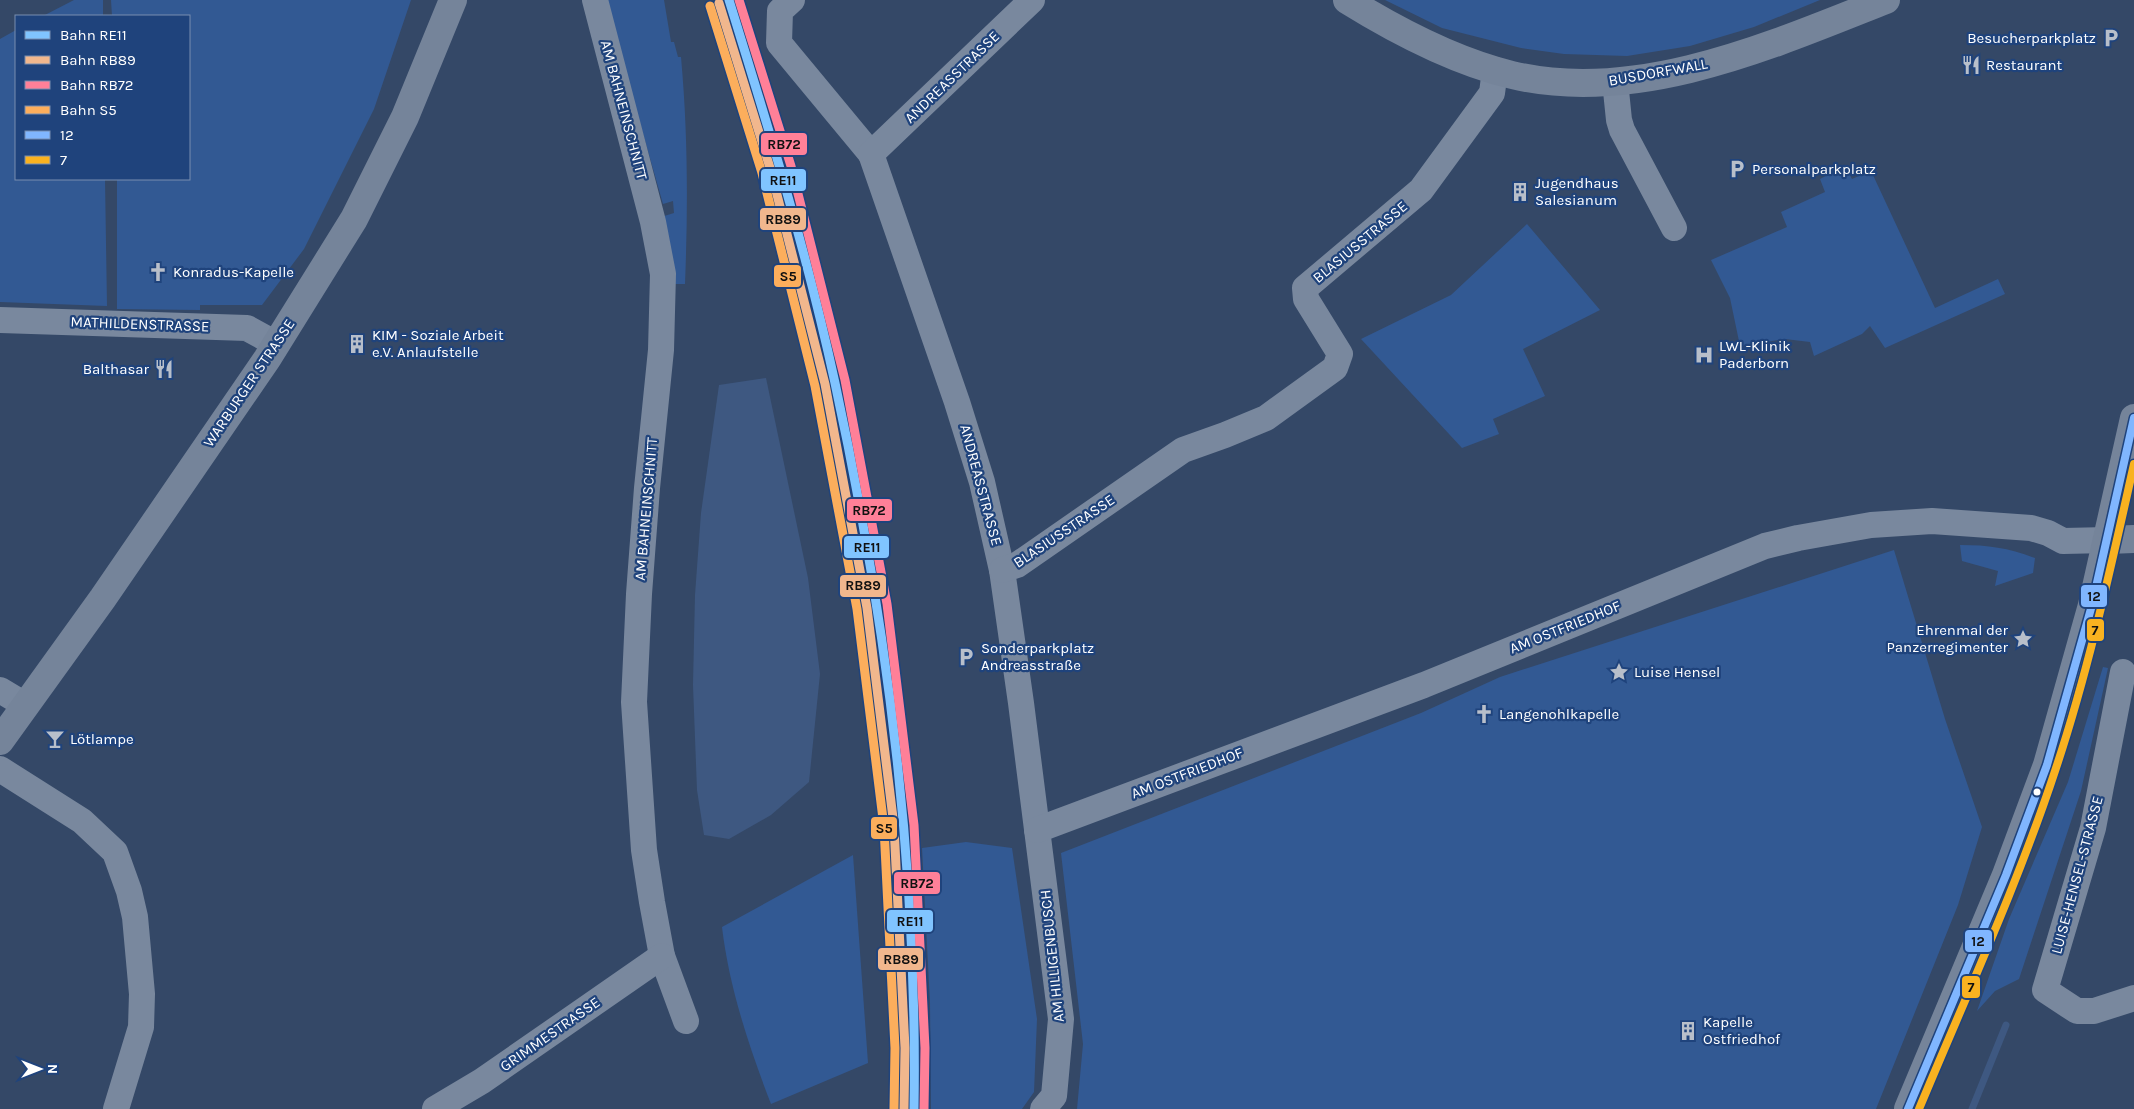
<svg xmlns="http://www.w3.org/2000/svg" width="2134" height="1109" viewBox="0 0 2134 1109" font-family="Karla,sans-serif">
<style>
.green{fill:#325993}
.water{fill:#3e5881}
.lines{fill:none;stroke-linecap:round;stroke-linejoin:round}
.stream{stroke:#3e5881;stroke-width:7}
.street{stroke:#79889e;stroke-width:26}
.secondary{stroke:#75849a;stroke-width:28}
.bus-1-casing{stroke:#1f437c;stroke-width:11}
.bus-2-casing{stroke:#1f437c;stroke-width:11}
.bus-1{stroke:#80b6ff;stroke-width:8}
.bus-2{stroke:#f9b220;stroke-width:8}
.rail-1-casing{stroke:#1f437c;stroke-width:12}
.rail-2-casing{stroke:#1f437c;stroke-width:12}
.rail-3-casing{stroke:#1f437c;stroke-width:12}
.rail-4-casing{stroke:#1f437c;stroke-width:12}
.rail-1{stroke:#80c4ff;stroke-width:9}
.rail-2{stroke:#f1b78d;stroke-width:9}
.rail-3{stroke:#ff8098;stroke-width:9}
.rail-4{stroke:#fcae5c;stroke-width:9}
.bus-dot{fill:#fff;stroke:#1f437c;stroke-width:2}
.labels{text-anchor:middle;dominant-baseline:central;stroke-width:4.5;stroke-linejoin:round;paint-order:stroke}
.poi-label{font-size:15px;fill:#fff;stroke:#1f437c;text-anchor:start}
.street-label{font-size:15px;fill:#fff;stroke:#1f437c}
.line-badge{stroke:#1f437c;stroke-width:2}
.pale-badge-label{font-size:14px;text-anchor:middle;font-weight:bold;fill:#111}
</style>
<rect width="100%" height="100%" fill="#344867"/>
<!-- green -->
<g class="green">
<polygon points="74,0 103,0 103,16 43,16"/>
<polygon points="111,0 411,0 374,109 304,249 262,305 200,305 200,310 117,309 117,179 189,179 189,16 112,16"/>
<path d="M 605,0 L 664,0 L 671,42 L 674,42 L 678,57 L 681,57 C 688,134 688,207 685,284 L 673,284 L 661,217 L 674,213 L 673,201 L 663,204 Z"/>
<polygon points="1385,0 1820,0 1754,27 1690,46 1627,56 1564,54 1521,48 1442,28"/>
<polygon points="16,30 16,179 105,179 107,306 0,302 0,39"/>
<polygon points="1845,166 1852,179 1861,175 1872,173 1935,308 1998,279 2005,294 1885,348 1870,326 1862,334 1814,356 1810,342 1785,339 1740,346 1730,298 1711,260 1787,227 1781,212 1825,192 1820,179"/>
<polygon points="1527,224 1600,310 1523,349 1545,396 1493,419 1499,434 1462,448 1361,339 1451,295"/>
<path d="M 1960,545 C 1989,545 2008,548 2035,558 L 2033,573 L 1995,586 L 1998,571 L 1962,561 Z"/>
<polygon points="1894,550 1945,719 1982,827 1958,905 1876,1109 1077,1109 1083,1044 1061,853 1421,713 1500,677"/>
<polygon points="2103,667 2108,668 2081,791 2019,979 1995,991 1977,1011 2009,919 2068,782"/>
<polygon points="966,842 1012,848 1037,1019 1034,1092 1022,1109 931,1109 930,1003 922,848"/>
<path d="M 853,855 L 868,1063 L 771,1104 C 749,1047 729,987 722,927 Z"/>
</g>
<!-- water -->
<polygon class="water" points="766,378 808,578 820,674 809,782 771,815 729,839 704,835 697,790 693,685 695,595 701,513 719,385"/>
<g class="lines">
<!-- stream -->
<polyline class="stream" points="1972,1109 2006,1025"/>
<!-- street -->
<g class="street">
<polyline points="595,0 653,222 663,274 661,350 647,488 639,594 634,702 644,850 652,902 662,956 686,1021"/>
<polyline points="792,0 780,11 779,43 871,154"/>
<polyline points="1032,0 871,154 957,402 982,482 1002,570 1021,703 1061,1019 1054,1096 1043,1109"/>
<polyline points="1615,81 1619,120 1622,130 1674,228"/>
<polyline points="0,320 247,328 276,344"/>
<polyline points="1002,570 1017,565 1183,450 1225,435 1266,418 1335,368 1340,354 1306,299 1305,288 1421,190 1492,93 1495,70"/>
<polyline points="2123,672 2093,828 2045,990 2077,1011 2094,1011 2134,998"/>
<polyline points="0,690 25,705"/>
<polyline points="0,769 82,821 115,852 129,891 135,917 142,994 141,1027 116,1109"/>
<polyline points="1037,830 1424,685 1765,546 1798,538 1871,525 1932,521 2031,528 2048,533 2063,541 2108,540"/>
<polyline points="435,1109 482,1081 662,956"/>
</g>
<!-- secondary -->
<g class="secondary">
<path d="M 1347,0 C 1397,31 1454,61 1512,75 C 1637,105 1772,45 1886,0"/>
<polyline points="2108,540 2134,539"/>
<polyline points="0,741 103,598 267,359 354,219 405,117 453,0"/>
<polyline points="1908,1109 2006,875 2047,765 2092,605 2134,418"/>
</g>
<!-- bus-1 casing -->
<g class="bus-1-casing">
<polyline id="bus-1" points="1908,1109 2006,875 2047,765 2092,605 2134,418"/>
</g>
<!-- bus-2 casing -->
<g class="bus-2-casing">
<path id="bus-2" d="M 1919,1109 C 1966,996 2018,884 2056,768 C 2089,669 2111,566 2134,464"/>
</g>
<!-- bus-1 -->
<use href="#bus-1" class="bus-1"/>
<!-- bus-2 -->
<use href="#bus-2" class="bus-2"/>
<!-- rail-1 casing -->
<g class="rail-1-casing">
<path id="rail-1" d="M 729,0 C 768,126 807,253 835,383 C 886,618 918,868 914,1109"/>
</g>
<!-- rail-2 casing -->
<g class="rail-2-casing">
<polyline id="rail-2" points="719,3 771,171 825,384 867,608 894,826 905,1048 904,1109"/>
</g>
<!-- rail-3 casing -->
<g class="rail-3-casing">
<polyline id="rail-3" points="739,0 791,166 845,380 887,604 914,825 925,1048 924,1109"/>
</g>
<!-- rail-4 casing -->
<g class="rail-4-casing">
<polyline id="rail-4" points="710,6 762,173 815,386 857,609 884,827 895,1048 894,1109"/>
</g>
<!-- rail-1 -->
<use href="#rail-1" class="rail-1"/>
<!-- rail-2 -->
<use href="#rail-2" class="rail-2"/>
<!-- rail-3 -->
<use href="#rail-3" class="rail-3"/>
<!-- rail-4 -->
<use href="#rail-4" class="rail-4"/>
</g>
<!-- icons -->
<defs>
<g id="parking-bare" transform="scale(1.5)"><path d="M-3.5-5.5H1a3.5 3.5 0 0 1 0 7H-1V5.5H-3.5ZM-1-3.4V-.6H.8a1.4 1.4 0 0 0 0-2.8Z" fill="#b8bfca" stroke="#1f437c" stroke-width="2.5" paint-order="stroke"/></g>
<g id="restaurant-bare" transform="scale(1.5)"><path d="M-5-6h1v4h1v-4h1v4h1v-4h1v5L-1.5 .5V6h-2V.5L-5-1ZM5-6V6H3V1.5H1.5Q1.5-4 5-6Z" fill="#b8bfca" stroke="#1f437c" stroke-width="2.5" paint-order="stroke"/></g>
<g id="building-bare" transform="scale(1.5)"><path d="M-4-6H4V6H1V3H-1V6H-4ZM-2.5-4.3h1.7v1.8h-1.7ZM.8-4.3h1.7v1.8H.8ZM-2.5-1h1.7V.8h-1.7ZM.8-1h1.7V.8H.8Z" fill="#b8bfca" stroke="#1f437c" stroke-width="2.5" paint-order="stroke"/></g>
<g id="church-bare" transform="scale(1.5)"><path d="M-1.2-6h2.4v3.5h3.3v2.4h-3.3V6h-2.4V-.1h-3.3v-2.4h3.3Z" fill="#b8bfca" stroke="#1f437c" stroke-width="2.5" paint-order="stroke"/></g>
<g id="hospital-bare" transform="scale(1.5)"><path d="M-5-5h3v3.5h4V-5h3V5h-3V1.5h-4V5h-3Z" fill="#b8bfca" stroke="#1f437c" stroke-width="2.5" paint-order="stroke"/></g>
<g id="sight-bare" transform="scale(1.5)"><path d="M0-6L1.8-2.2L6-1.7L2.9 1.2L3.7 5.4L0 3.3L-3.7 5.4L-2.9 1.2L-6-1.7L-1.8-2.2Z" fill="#b8bfca" stroke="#1f437c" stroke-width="2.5" paint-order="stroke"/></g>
<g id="bar-bare" transform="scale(1.5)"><path d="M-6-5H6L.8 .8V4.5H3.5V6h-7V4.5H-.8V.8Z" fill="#b8bfca" stroke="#1f437c" stroke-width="2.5" paint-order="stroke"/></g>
</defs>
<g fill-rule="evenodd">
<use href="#parking-bare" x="2111" y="38"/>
<use href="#restaurant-bare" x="1971" y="65"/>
<use href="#parking-bare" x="1737" y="169"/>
<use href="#building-bare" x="1520" y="192"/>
<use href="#church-bare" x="158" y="272"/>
<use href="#building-bare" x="357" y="344"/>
<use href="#hospital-bare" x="1704" y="355"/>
<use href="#restaurant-bare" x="164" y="369"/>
<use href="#sight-bare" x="2023" y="639"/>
<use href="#parking-bare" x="966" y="657"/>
<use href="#sight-bare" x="1619" y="672"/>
<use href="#church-bare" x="1484" y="714"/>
<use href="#bar-bare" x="55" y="739"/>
<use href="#building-bare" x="1688" y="1031"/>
</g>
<!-- markers -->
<circle class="bus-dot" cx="2037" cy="792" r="4.5"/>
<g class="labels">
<!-- poi labels -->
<g class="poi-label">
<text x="2096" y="38" text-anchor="end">Besucherparkplatz</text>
<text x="1986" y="65">Restaurant</text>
<text x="1752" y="169">Personalparkplatz</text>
<text x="1535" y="183">Jugendhaus<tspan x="1535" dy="17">Salesianum</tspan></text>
<text x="173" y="272">Konradus-Kapelle</text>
<text x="372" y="335">KIM - Soziale Arbeit<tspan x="372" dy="17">e.V. Anlaufstelle</tspan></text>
<text x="1719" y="346">LWL-Klinik<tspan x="1719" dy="17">Paderborn</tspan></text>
<text x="149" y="369" text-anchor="end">Balthasar</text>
<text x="2008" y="630" text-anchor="end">Ehrenmal der<tspan x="2008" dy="17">Panzerregimenter</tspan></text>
<text x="981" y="648">Sonderparkplatz<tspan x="981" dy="17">Andreasstraße</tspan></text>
<text x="1634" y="672">Luise Hensel</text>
<text x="1499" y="714">Langenohlkapelle</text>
<text x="70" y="739">Lötlampe</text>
<text x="1703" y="1022">Kapelle<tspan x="1703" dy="17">Ostfriedhof</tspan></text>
</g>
<!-- street labels -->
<g class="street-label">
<text transform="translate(1658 72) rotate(-10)">BUSDORFWALL</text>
<text transform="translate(952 77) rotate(-44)">ANDREASSTRASSE</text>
<text transform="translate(624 110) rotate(75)">AM BAHNEINSCHNITT</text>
<text transform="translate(1360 242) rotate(-40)">BLASIUSSTRASSE</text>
<text transform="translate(140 324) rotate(2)">MATHILDENSTRASSE</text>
<text transform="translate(249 383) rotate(-56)">WARBURGER STRASSE</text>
<text transform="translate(981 485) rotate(75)">ANDREASSTRASSE</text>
<text transform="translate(646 509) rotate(-85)">AM BAHNEINSCHNITT</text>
<text transform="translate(1064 531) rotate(-34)">BLASIUSSTRASSE</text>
<text transform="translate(1565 627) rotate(-22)">AM OSTFRIEDHOF</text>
<text transform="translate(1187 773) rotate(-21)">AM OSTFRIEDHOF</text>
<text transform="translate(2077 875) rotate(-75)">LUISE-HENSEL-STRASSE</text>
<text transform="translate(1052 956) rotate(-96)">AM HILLIGENBUSCH</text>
<text transform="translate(550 1034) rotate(-35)">GRIMMESTRASSE</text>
</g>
</g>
<g class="line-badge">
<rect x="760" y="132" width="48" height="24" rx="5" fill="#ff8098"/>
<rect x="760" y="168" width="47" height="24" rx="5" fill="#80c4ff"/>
<rect x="759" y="207" width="48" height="24" rx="5" fill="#f1b78d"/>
<rect x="773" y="264" width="29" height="24" rx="5" fill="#fcae5c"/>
<rect x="846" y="498" width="47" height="24" rx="5" fill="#ff8098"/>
<rect x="843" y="535" width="47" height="24" rx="5" fill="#80c4ff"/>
<rect x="839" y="574" width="48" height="24" rx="5" fill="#f1b78d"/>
<rect x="2080" y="584" width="28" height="24" rx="5" fill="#80b6ff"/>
<rect x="2086" y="618" width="19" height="24" rx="5" fill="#f9b220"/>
<rect x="870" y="816" width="28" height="24" rx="5" fill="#fcae5c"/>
<rect x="893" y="871" width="48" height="24" rx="5" fill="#ff8098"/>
<rect x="886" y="909" width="48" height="24" rx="5" fill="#80c4ff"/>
<rect x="1964" y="929" width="29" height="24" rx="5" fill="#80b6ff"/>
<rect x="877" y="947" width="47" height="24" rx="5" fill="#f1b78d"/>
<rect x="1961" y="975" width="20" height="24" rx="5" fill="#f9b220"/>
</g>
<g class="pale-badge-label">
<text x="784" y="149">RB72</text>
<text x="783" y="185">RE11</text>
<text x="783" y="224">RB89</text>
<text x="788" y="281">S5</text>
<text x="869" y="515">RB72</text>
<text x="867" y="552">RE11</text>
<text x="863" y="590">RB89</text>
<text x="2094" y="601">12</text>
<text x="2095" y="635">7</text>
<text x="884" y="833">S5</text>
<text x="917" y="888">RB72</text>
<text x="910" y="926">RE11</text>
<text x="1978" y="946">12</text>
<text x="901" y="964">RB89</text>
<text x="1971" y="992">7</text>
</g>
<!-- legend -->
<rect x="15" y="15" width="175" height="165" fill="#1f437c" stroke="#798eb0"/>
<rect x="25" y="31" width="25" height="8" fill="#80c4ff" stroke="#798eb0"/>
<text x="60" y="40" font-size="15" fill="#ffffff">Bahn RE11</text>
<rect x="25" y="56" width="25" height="8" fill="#f1b78d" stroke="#798eb0"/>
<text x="60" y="65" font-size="15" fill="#ffffff">Bahn RB89</text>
<rect x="25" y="81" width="25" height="8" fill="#ff8098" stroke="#798eb0"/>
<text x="60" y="90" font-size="15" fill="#ffffff">Bahn RB72</text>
<rect x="25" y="106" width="25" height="8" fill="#fcae5c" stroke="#798eb0"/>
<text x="60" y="115" font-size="15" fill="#ffffff">Bahn S5</text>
<rect x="25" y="131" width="25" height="8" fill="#80b6ff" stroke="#798eb0"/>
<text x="60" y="140" font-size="15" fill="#ffffff">12</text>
<rect x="25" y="156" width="25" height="8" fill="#f9b220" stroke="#798eb0"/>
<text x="60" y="165" font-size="15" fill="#ffffff">7</text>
<!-- north arrow -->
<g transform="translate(40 1069) rotate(90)" stroke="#1f437c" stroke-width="4" paint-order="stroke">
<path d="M0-4L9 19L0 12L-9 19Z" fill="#ffffff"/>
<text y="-8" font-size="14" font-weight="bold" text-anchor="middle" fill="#ffffff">N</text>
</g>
</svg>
